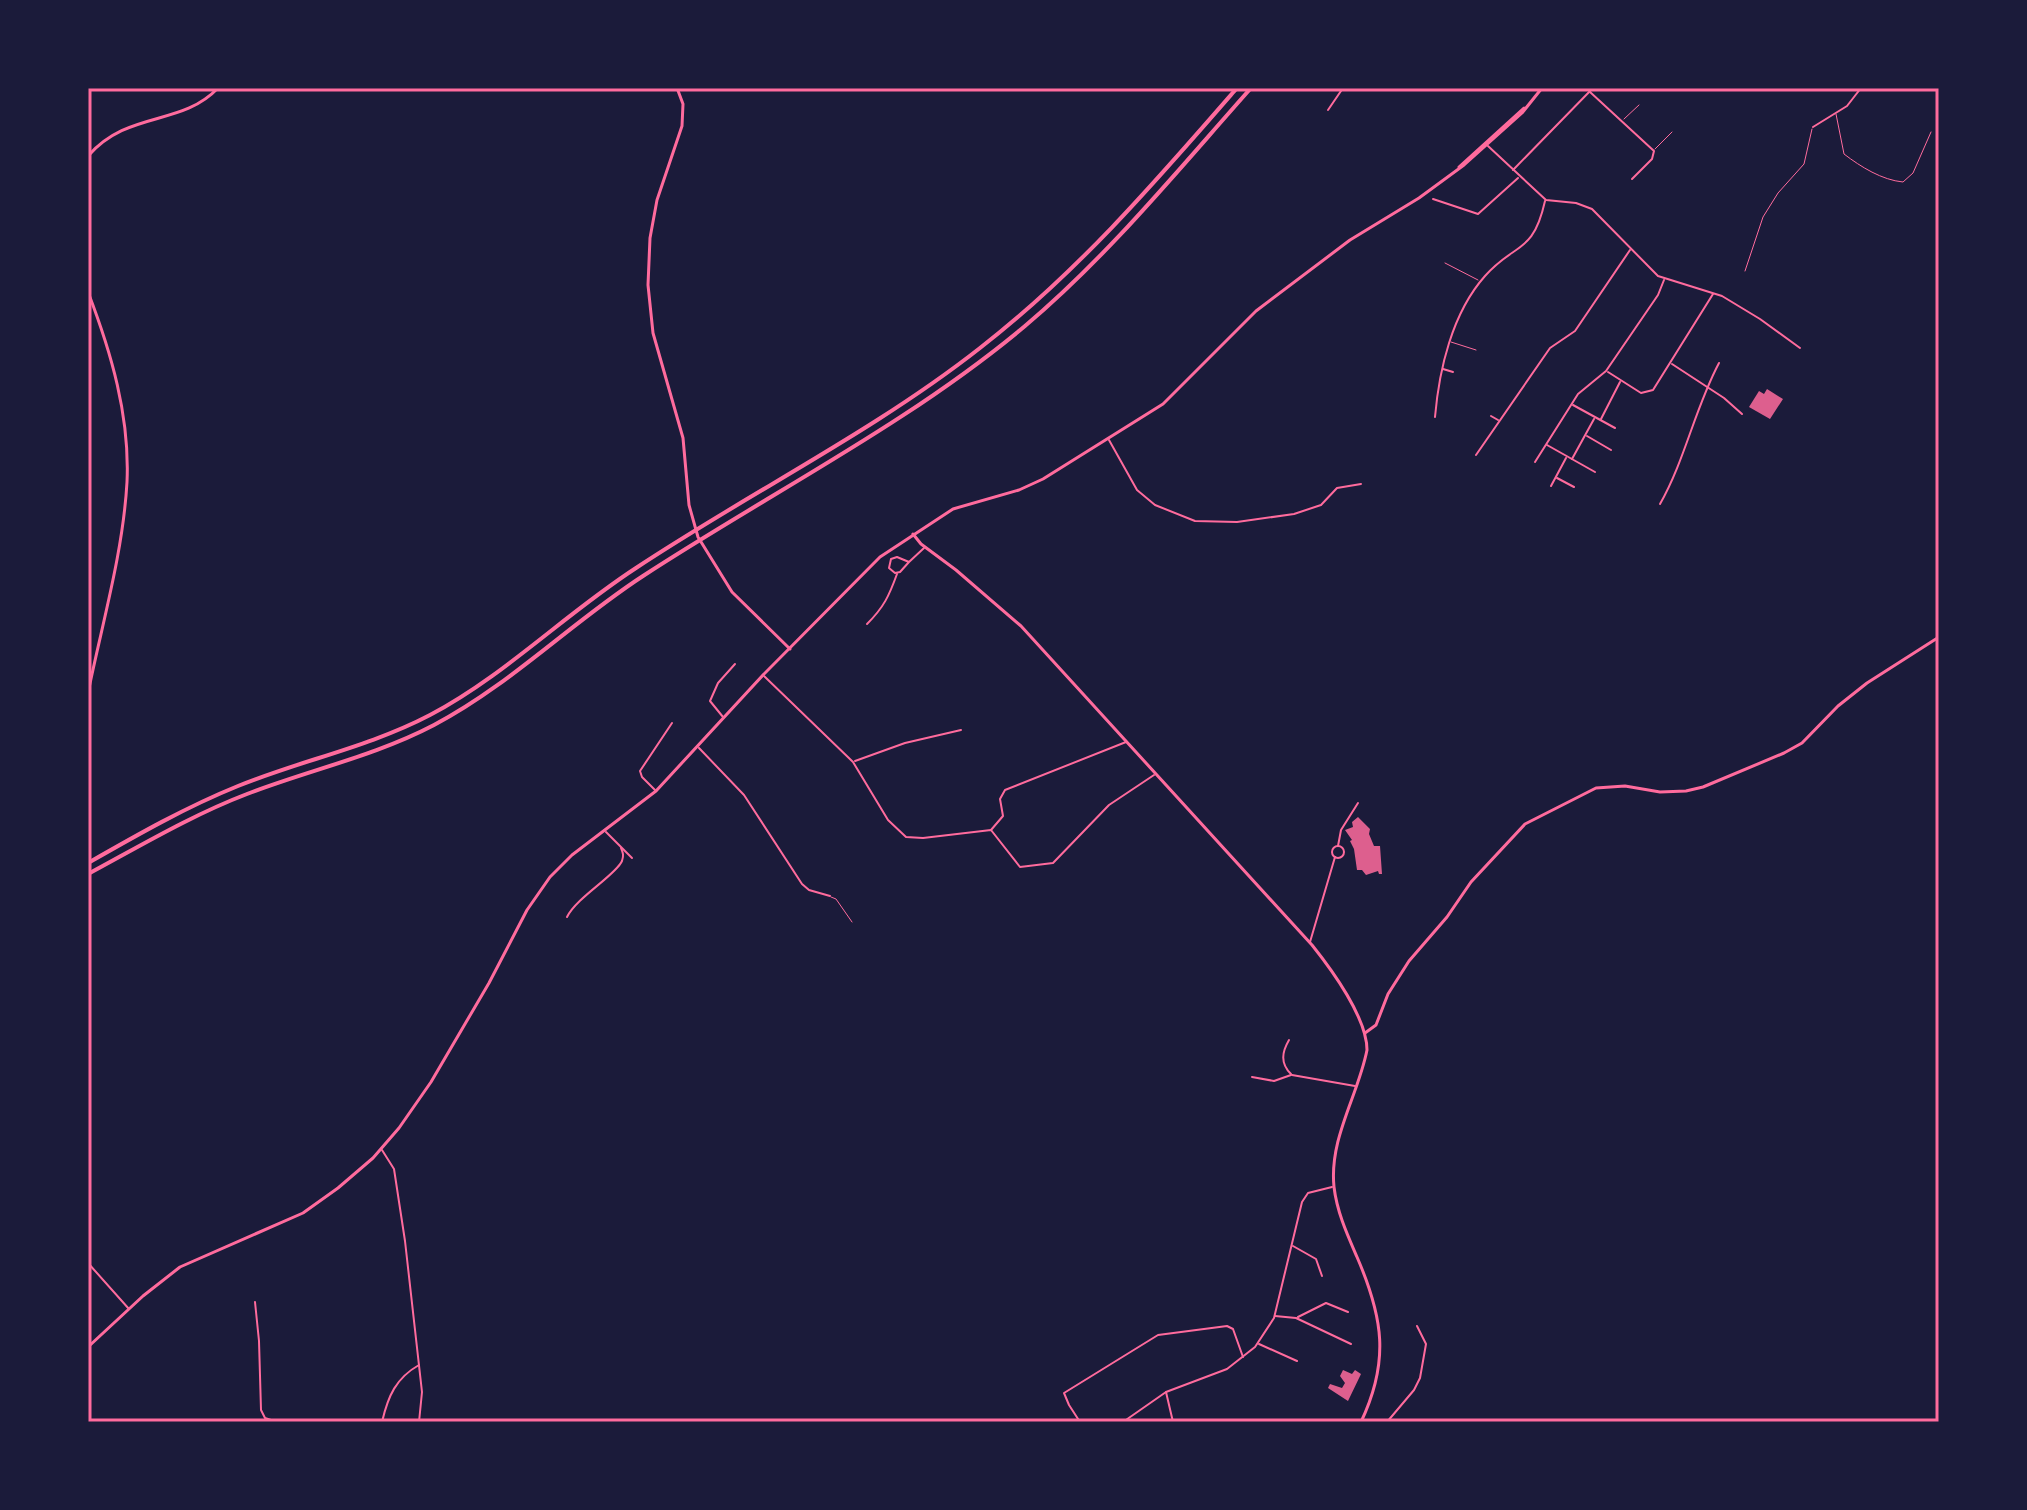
<svg xmlns="http://www.w3.org/2000/svg" width="2027" height="1510" viewBox="0 0 2027 1510" font-family="'PT Sans Narrow',sans-serif">
<style>
.building{fill:#dd5f8e}
.lines{fill:none;stroke-linecap:round;stroke-linejoin:round}
.service{stroke:#ff6b9d;stroke-width:1}
.minor{stroke:#ff6b9d;stroke-width:2}
.secondary{stroke:#ff6b9d;stroke-width:3}
.primary{stroke:#ff6b9d;stroke-width:3}
.motorway{stroke:#ff6b9d;stroke-width:4}
.neatline{fill:none;stroke:#ff6b9d;stroke-width:3}
</style>
<rect width="100%" height="100%" fill="#1b1b3a"/>
<!-- building -->
<g class="building">
<polygon points="1767,389 1783,399 1770,419 1749,407 1759,391 1764,394"/>
<polygon points="1358,817 1370,829 1369,834 1374,846 1380,846 1382,874 1379,874 1378,871 1366,875 1362,870 1357,870 1354,849 1350,841 1352,840 1345,830 1353,827 1352,822"/>
<polygon points="1343,1370 1352,1374 1355,1370 1361,1374 1348,1401 1328,1388 1330,1384 1342,1388 1345,1383 1340,1376"/>
</g>
<g class="lines">
<!-- service -->
<g class="service">
<path d="M 1836,114 L 1844,154 C 1861,167 1882,180 1903,182 L 1913,173 L 1931,132"/>
<polyline points="1624,119 1639,105"/>
<polyline points="1655,149 1672,132"/>
<polyline points="1445,263 1478,280"/>
<polyline points="1745,271 1763,217 1778,193 1804,164 1812,129"/>
<polyline points="1451,342 1476,350"/>
<polyline points="831,897 836,899 852,922"/>
</g>
<!-- minor -->
<g class="minor">
<polyline points="1590,92 1654,151 1652,159 1632,179"/>
<polyline points="1328,110 1343,88"/>
<polyline points="1813,127 1847,106 1861,88"/>
<polyline points="1488,146 1546,200 1576,203 1592,209 1658,276 1722,296 1760,319 1800,348"/>
<polyline points="1513,170 1593,88"/>
<polyline points="1433,199 1478,214 1518,178"/>
<polyline points="1672,364 1724,398 1742,414"/>
<polyline points="1443,369 1453,372"/>
<polyline points="1608,372 1641,393 1653,390 1713,294"/>
<polyline points="1573,405 1615,428"/>
<polyline points="1491,416 1498,420"/>
<path d="M 1435,417 C 1439,370 1452,313 1485,276 C 1515,242 1533,255 1545,201"/>
<polyline points="1601,419 1620,382"/>
<polyline points="1587,436 1611,450"/>
<polyline points="1109,440 1137,490 1155,505 1195,521 1237,522 1294,514 1321,505 1337,488 1361,484"/>
<polyline points="1547,445 1595,472"/>
<polyline points="1476,455 1550,348 1575,331 1630,250"/>
<polyline points="1572,459 1594,419"/>
<polyline points="1535,462 1578,394 1606,371 1658,295 1664,280"/>
<polyline points="1557,478 1574,487"/>
<polyline points="1551,486 1566,458"/>
<path d="M 1660,504 C 1685,460 1695,408 1719,363"/>
<polyline points="909,562 900,572 895,573 889,568 891,559 897,557 909,562 924,548"/>
<path d="M 867,624 C 884,607 889,596 897,574"/>
<polyline points="764,676 853,762 888,820 906,837 923,838 991,830 1020,867 1053,863 1109,805 1154,775"/>
<polyline points="723,717 710,701 718,683 735,664"/>
<polyline points="699,748 744,795 802,884 809,890 830,896"/>
<polyline points="855,761 905,743 961,730"/>
<polyline points="655,790 642,777 640,771 672,723"/>
<polyline points="991,830 1003,816 1000,799 1005,790 1126,742"/>
<polyline points="606,832 632,858"/>
<circle cx="1338" cy="852" r="6"/>
<polyline points="1338,846 1341,830 1358,803"/>
<path d="M 567,917 C 577,897 616,875 622,861 C 624,855 623,853 621,848"/>
<polyline points="1310,942 1335,857"/>
<path d="M 1289,1040 C 1282,1052 1280,1063 1291,1074"/>
<polyline points="1292,1075 1355,1086"/>
<polyline points="1252,1077 1274,1081 1291,1075"/>
<polyline points="382,1150 394,1169 405,1241 422,1392 419,1422"/>
<polyline points="1293,1246 1316,1259 1322,1276"/>
<polyline points="88,1263 129,1309"/>
<polyline points="255,1302 259,1341 261,1410 265,1418 277,1422"/>
<polyline points="1275,1316 1296,1318 1351,1344"/>
<polyline points="1298,1317 1326,1303 1348,1312"/>
<polyline points="1259,1344 1297,1361"/>
<polyline points="1166,1392 1173,1422"/>
<path d="M 382,1422 C 388,1396 396,1378 419,1365"/>
<polyline points="1080,1422 1069,1405 1064,1393 1158,1335 1227,1326 1233,1329 1243,1357"/>
<polyline points="1123,1422 1166,1392 1227,1369 1255,1347 1274,1318 1302,1202 1308,1193 1332,1187"/>
<polyline points="1242,1422 1252,1422"/>
<polyline points="1387,1422 1414,1390 1420,1378 1426,1344 1417,1326"/>
</g>
<!-- secondary -->
<g class="secondary">
<polyline points="677,88 683,104 682,126 657,200 650,238 648,285 653,333 683,438 689,505 698,537 732,592 790,649"/>
<path d="M 913,534 L 921,544 L 956,570 L 1021,626 L 1312,945 C 1332,970 1367,1018 1367,1050 C 1358,1096 1329,1138 1334,1187 C 1337,1212 1347,1234 1357,1257 C 1383,1317 1390,1361 1361,1422"/>
<polyline points="1365,1033 1376,1025 1388,994 1409,961 1447,917 1471,882 1525,824 1596,788 1625,786 1660,792 1686,791 1703,787 1784,753 1802,743 1838,706 1867,683 1939,637"/>
</g>
<!-- primary -->
<g class="primary">
<path d="M 88,156 C 128,110 181,127 218,88"/>
<polyline points="1459,167 1524,108"/>
<path d="M 88,292 C 111,352 130,416 127,482 C 123,553 102,624 88,693"/>
<polyline points="88,1347 143,1296 180,1267 303,1213 338,1188 373,1158 399,1128 431,1082 489,983 527,910 550,877 572,855 656,791 763,675 880,557 953,509 1019,490 1043,479 1163,404 1256,311 1350,240 1419,198 1464,165 1522,113 1542,88"/>
</g>
<!-- motorway -->
<g class="motorway">
<path d="M 88,863 C 137,835 186,807 238,786 C 302,760 369,747 430,715 C 504,676 565,614 636,568 C 749,493 873,432 980,348 C 1077,273 1157,180 1237,88"/>
<path d="M 88,874 C 140,846 192,815 247,794 C 309,770 375,756 434,725 C 510,685 572,622 643,576 C 770,493 908,424 1025,326 C 1109,255 1178,170 1251,88"/>
</g>
</g>
<!-- border -->
<rect width="2027" height="1510" fill="none" stroke="#1b1b3a" stroke-width="180"/>
<rect x="90" y="90" width="1847" height="1330" class="neatline"/>
</svg>
